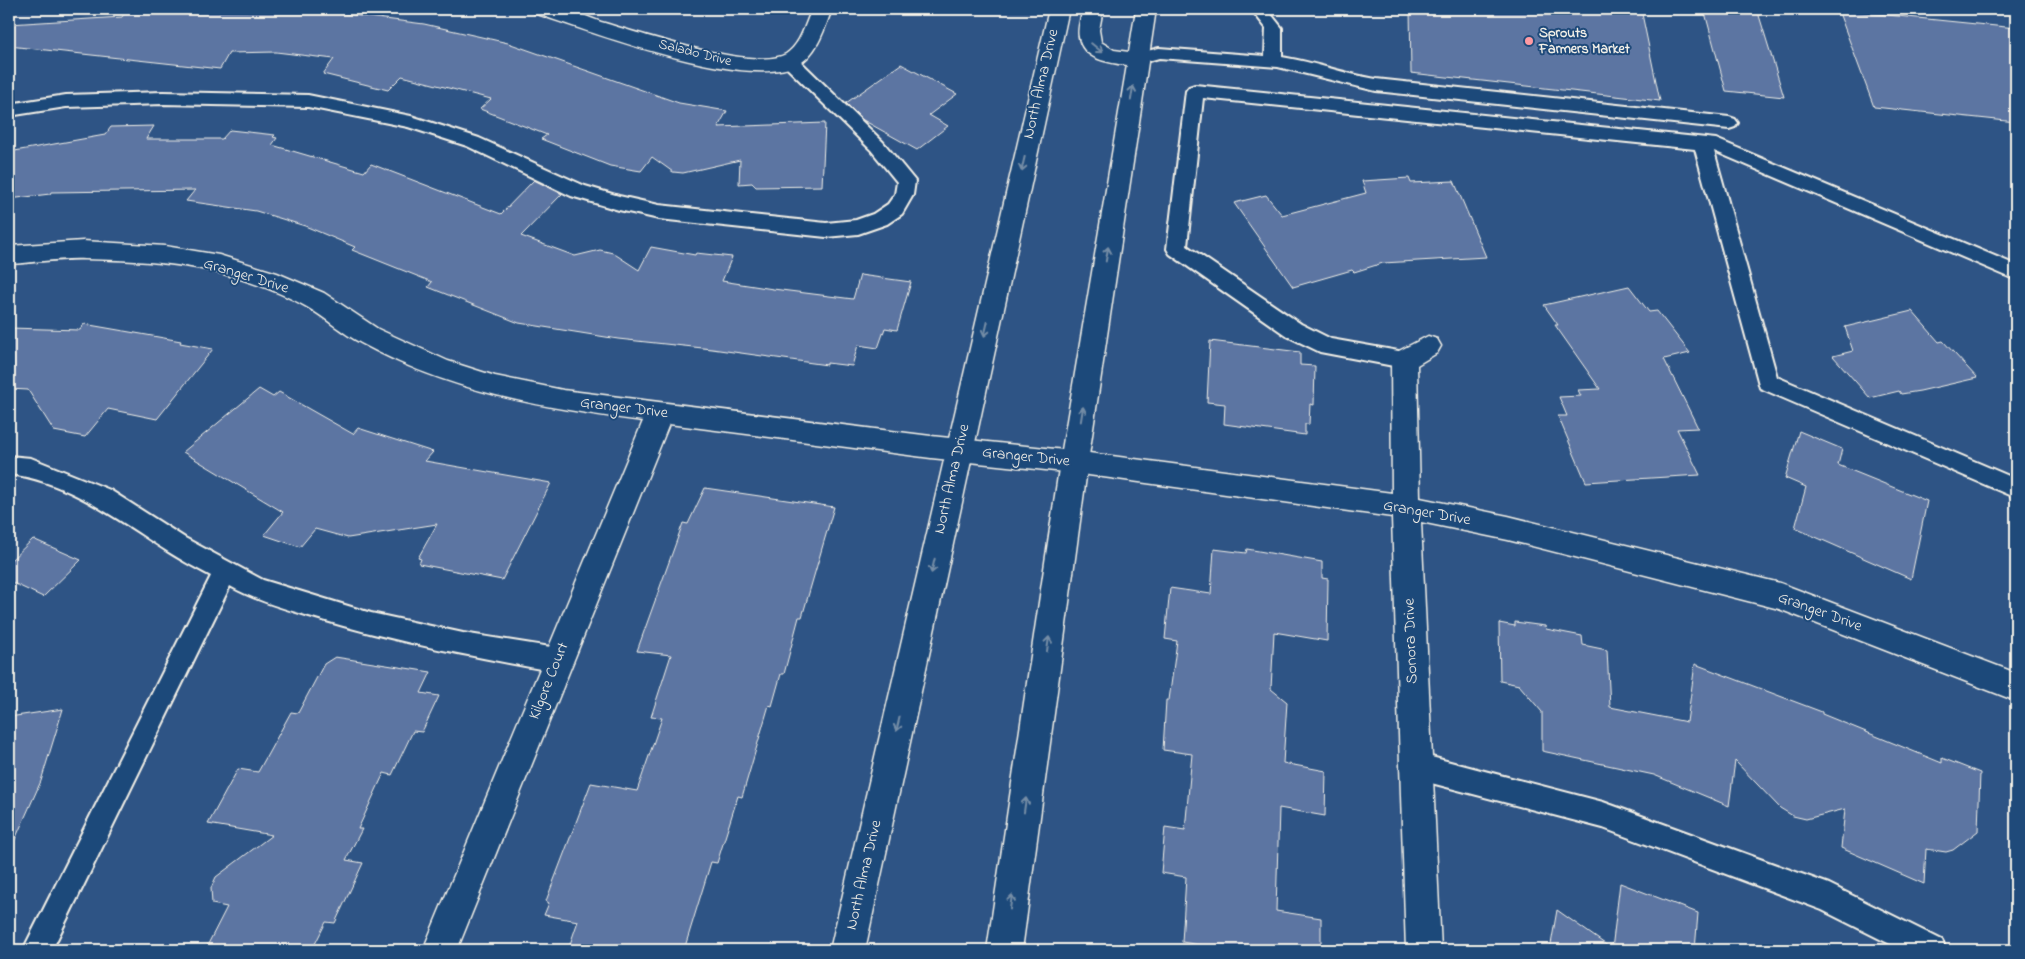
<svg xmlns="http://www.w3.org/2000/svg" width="2025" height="959" viewBox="0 0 2025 959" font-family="'Indie Flower',sans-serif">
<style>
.building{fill:#5c75a2;stroke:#f4f1e8}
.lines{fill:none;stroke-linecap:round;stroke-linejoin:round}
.lane-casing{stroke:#f4f1e8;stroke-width:4}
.street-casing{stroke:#f4f1e8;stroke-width:3}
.secondary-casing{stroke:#f4f1e8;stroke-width:3}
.lane{fill:#1f4a7a;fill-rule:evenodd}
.street{fill:#1f4a7a;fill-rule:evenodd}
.secondary{fill:#1f4a7a;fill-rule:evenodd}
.oneway{stroke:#748da6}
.poi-dot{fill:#ff9aa2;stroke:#1f4a7a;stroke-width:2}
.labels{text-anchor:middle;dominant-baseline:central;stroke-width:4;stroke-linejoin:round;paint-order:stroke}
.far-poi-label{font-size:14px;font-weight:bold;fill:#f4f1e8;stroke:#1f4a7a;text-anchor:start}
.far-street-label{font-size:14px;fill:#f4f1e8;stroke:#1f4a7a}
.street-label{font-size:16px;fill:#f4f1e8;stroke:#1f4a7a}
</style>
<rect width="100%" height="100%" fill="#2e5485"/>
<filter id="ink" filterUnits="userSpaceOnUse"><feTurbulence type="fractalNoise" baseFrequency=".02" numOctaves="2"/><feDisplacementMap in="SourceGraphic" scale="10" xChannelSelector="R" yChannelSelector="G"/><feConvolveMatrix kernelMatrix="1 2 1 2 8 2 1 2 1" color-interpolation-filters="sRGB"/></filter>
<g filter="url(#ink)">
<!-- building -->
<g class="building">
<polygon points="1410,9 1641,9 1660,101 1411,73"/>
<polygon points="1704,9 1757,9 1784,97 1726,91"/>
<polygon points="314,10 424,24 508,43 679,103 727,111 718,127 825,123 822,186 756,187 752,183 739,184 740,160 683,173 673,172 652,157 641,171 610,166 541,139 547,135 480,109 491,99 402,76 388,90 323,74 334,59 276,52 229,53 220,69 9,46 9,24 122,17 124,14 151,12"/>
<polygon points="1838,10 2016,28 2016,122 1874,107"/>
<polygon points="901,64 957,94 929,115 948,126 917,150 863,120 846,103"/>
<polygon points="154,126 146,139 222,139 230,130 275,135 273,137 277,138 272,145 364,172 371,164 501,214 534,180 562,194 521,236 575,256 600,250 613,253 639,270 651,247 695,255 696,253 732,257 722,281 773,289 853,299 860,275 911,282 897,330 885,328 878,348 858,345 852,366 827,363 827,365 712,349 618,339 519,323 428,287 432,282 352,250 355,247 305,226 256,211 186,201 195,190 51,192 50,194 9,199 9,152 105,135 111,127"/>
<polygon points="1409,178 1411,183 1454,181 1486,257 1383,263 1354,272 1352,270 1293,287 1234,203 1266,195 1282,215 1366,193 1362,181"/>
<polygon points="1629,286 1649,312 1657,311 1690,353 1664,359 1698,428 1677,429 1700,475 1586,482 1558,416 1567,416 1559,397 1581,396 1578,390 1600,389 1555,325 1558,325 1544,305"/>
<polygon points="1912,311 1939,342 1943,341 1977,378 1920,391 1901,394 1899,391 1870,398 1833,356 1853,351 1845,327"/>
<polygon points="84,324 181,341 180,343 213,349 157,419 108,409 85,437 54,431 28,390 9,389 9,328 80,330"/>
<polygon points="1210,341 1300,352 1300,365 1315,366 1314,405 1310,404 1309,424 1305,424 1305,435 1224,424 1225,404 1207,402"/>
<polygon points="259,389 273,397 279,392 353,434 358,428 433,452 425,461 551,483 502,580 419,564 421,559 418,558 437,524 348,538 315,529 300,547 264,535 283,512 183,452"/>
<polygon points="1799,431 1842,449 1838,465 1927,501 1911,579 1795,528 1806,487 1785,478"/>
<polygon points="705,488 834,507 802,617 799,617 784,674 781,674 772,706 769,705 742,797 738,796 717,863 711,862 684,950 568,950 578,921 544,915 549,903 546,901 591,783 637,791 662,718 651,717 671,655 637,651 683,523 688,524"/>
<polygon points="33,539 81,560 43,597 9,581 9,562"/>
<polygon points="1214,549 1246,553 1247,549 1322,562 1322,578 1328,579 1327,641 1274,632 1271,689 1287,702 1283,763 1326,771 1325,816 1279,808 1276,911 1321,918 1321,950 1228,950 1182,942 1186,877 1161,873 1165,827 1185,830 1192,754 1163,750 1166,700 1169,700 1177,641 1165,639 1170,588 1211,594"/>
<polygon points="1515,622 1545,626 1546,629 1582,636 1583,645 1607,650 1610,707 1687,722 1695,664 1822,712 1822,714 1942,763 1942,758 1980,773 1978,831 1953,850 1946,852 1926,849 1924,884 1841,848 1845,809 1806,819 1793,816 1780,808 1735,761 1729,806 1654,775 1542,751 1542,712 1519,685 1500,681 1499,623 1515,626"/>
<polygon points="335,657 431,672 421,693 439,696 422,732 413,731 392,775 384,773 358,829 362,829 346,860 363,863 335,923 326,922 312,950 205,950 227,907 212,904 211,888 216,877 272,835 208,824 238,769 258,772 291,712 298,713 324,664"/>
<polygon points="63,709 41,781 9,853 9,717"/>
<polygon points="1620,883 1698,913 1695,950 1550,950 1557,910 1612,949"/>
</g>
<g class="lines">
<!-- lane casing -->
<g class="lane-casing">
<g id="lane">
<path d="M 1251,9 L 1267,9 L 1282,28 L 1282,57 C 1314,62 1344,74 1376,79 L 1729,117 L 1735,119 L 1738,123 L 1735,127 L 1729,129 L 1376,91 L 1278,67 L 1159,58 L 1138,64 L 1132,63 L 1129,59 L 1132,55 L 1159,48 L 1265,56 L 1266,28 Z"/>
<polygon points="790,56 796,57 883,142 915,181 913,195 902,214 887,224 858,234 826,237 659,219 619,210 571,196 467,146 408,127 308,107 163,104 66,107 9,116 9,104 66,95 163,92 308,95 411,116 479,138 585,186 619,196 659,205 826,223 856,220 873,214 888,204 895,194 897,182 871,150 784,65 781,61 784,57"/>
<polygon points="1195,85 1716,139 2016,265 2016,280 1714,151 1777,377 2016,479 2016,498 1760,388 1695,149 1203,98 1187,246 1301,324 1331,339 1404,352 1411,354 1414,360 1411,366 1404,368 1320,352 1287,336 1170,254 1167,249 1186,91 1189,87"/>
<path d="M 9,456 L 31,458 L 110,490 L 185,538 L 263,580 L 371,613 L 463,633 L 557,648 L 566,652 L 569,660 L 566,668 L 557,672 C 475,657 395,642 316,618 C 286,609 257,601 230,586 L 52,950 L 23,950 L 211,576 C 196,568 181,560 167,551 C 118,520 68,481 9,474 Z"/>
<polygon points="1416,753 1603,802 1829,884 1942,940 1946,950 1902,950 1822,910 1603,828 1416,779 1407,775 1403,766 1407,757"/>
</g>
</g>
<!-- street casing -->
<g class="street-casing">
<g id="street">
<path d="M 531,9 C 540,8 552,7 561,9 C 575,11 588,17 601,22 C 636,32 756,72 786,54 C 801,44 805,24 812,9 L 832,9 C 825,27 818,53 799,64 C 749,92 589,31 534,13 Z"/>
<path d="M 83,241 L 165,246 L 219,255 L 277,273 L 324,293 L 378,329 L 448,361 L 495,376 L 563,390 L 931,436 L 1074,451 L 1392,493 L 1391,360 L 1395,353 L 1428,336 L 1437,339 L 1441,346 L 1437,353 L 1417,365 L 1420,498 L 1508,516 L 1780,583 L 2016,673 L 2016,701 L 1779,609 L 1508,540 L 1421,522 L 1441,950 L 1406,950 L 1392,517 L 1074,473 L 931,458 L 669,424 L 457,950 L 423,950 L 643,421 C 544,408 450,392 361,343 C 342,333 326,318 307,307 C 281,292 249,281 220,273 C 176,262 129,260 84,259 C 59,258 34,263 9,264 L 9,246 Z"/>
</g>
</g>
<!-- secondary casing -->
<g class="secondary-casing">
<g id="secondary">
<polygon points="1049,9 1069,9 865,950 830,950"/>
<path d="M 1083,9 L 1103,9 L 1099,30 L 1101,42 L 1114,50 L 1129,52 L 1136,9 L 1156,9 L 1088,462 L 1022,950 L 987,950 L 1060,462 L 1127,65 C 1109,63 1082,59 1079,37 C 1077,28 1081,18 1083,9 Z"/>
</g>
</g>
<!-- lane -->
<use href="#lane" class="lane"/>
<!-- street -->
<use href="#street" class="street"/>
<!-- secondary -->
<use href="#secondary" class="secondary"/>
</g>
<!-- one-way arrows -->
<defs><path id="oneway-shaft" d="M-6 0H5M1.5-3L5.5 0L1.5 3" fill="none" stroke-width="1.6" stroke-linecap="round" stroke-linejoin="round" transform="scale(1.25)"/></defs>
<g class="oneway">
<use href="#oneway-shaft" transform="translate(1097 48) rotate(39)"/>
<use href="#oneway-shaft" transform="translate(1132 93) rotate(-81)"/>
<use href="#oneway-shaft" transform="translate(1023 164) rotate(103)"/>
<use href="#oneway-shaft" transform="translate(1107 254) rotate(-81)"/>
<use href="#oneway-shaft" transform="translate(986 329) rotate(103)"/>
<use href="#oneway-shaft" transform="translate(1082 414) rotate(-81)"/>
<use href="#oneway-shaft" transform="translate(933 566) rotate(103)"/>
<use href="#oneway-shaft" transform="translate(1048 644) rotate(-82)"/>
<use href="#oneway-shaft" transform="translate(898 724) rotate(103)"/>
<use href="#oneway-shaft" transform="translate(1025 805) rotate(-82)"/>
<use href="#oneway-shaft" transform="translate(1011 902) rotate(-82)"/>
</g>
</g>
<!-- markers -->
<circle class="poi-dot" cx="1529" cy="41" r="5"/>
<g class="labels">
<!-- far-poi labels -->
<g class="far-poi-label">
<text x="1539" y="33">Sprouts<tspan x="1539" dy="16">Farmers Market</tspan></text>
</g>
<!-- far-street labels -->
<g class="far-street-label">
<text transform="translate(695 53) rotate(14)">Salado Drive</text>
</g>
<!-- street labels -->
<g class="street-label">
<text transform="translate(1041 84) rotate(-77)">North Alma Drive</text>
<text transform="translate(246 276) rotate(17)">Granger Drive</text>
<text transform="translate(624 408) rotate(7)">Granger Drive</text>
<text transform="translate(1026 457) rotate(6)">Granger Drive</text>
<text transform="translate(952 479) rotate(-77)">North Alma Drive</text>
<text transform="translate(1427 513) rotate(10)">Granger Drive</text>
<text transform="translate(1820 612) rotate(20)">Granger Drive</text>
<text transform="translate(1411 641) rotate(-92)">Sonora Drive</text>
<text transform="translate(549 681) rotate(-68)">Kilgore Court</text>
<text transform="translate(864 875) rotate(-77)">North Alma Drive</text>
</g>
</g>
<!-- margin -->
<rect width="2025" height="959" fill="none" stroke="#1f4a7a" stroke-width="30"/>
<rect x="15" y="15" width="1995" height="929" fill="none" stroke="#f4f1e8" stroke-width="2" filter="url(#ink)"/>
</svg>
